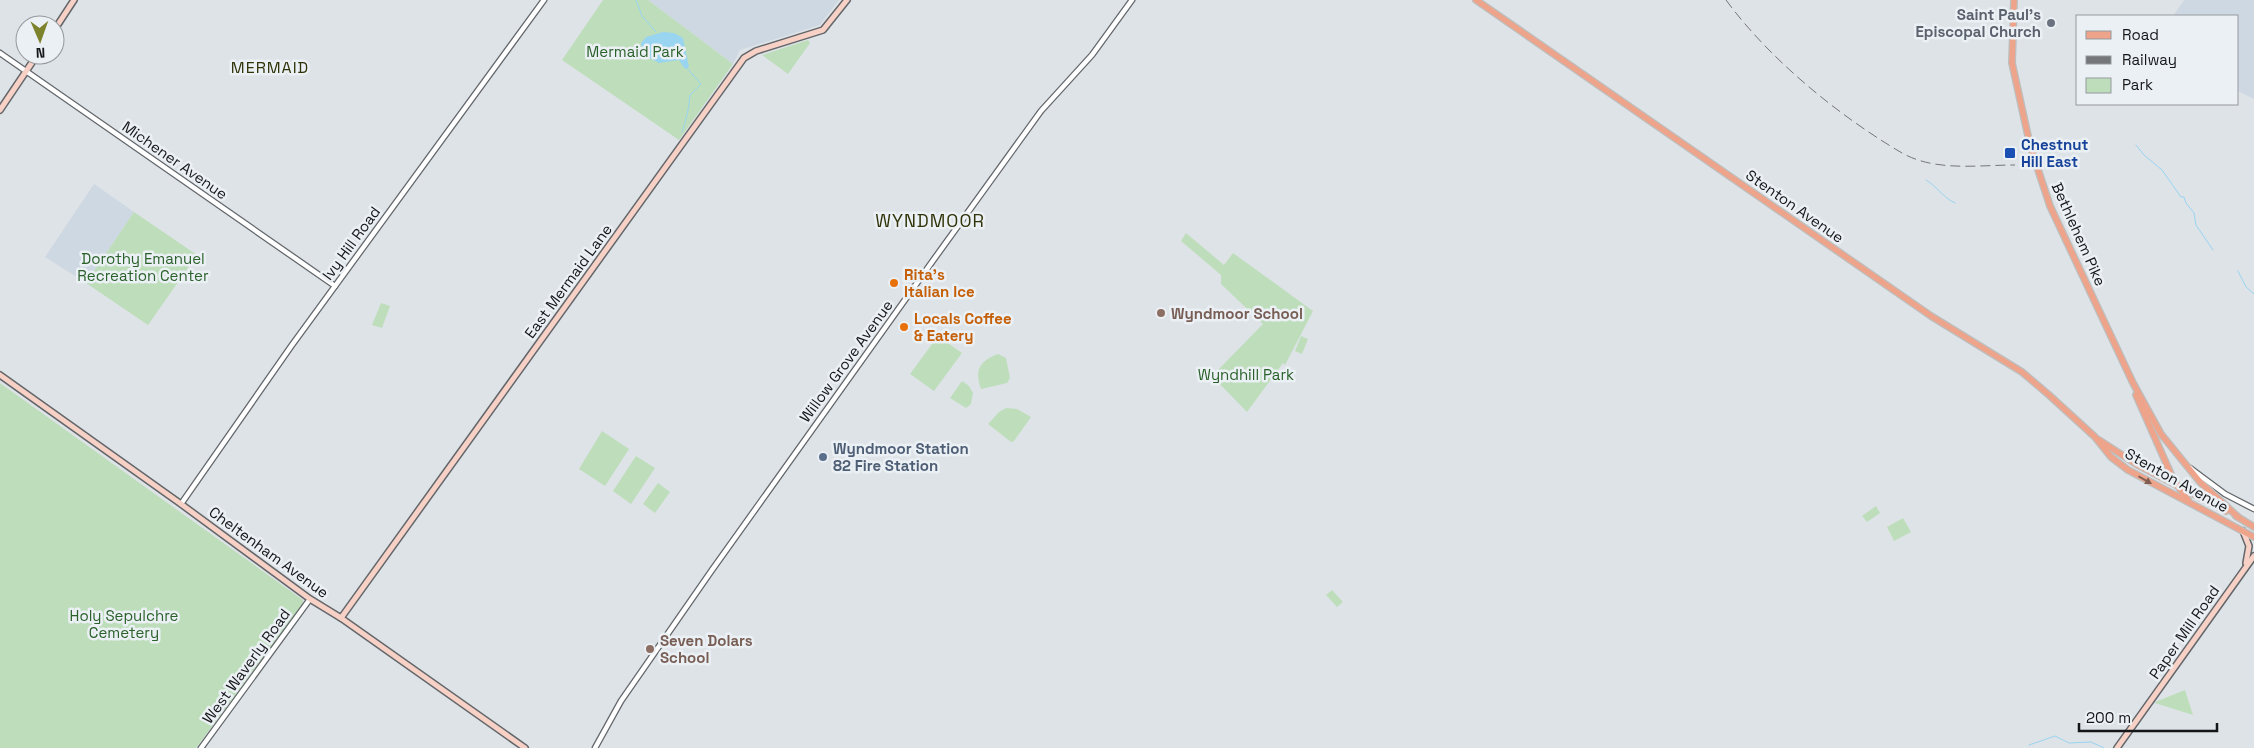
<svg xmlns="http://www.w3.org/2000/svg" width="2254" height="748" viewBox="0 0 2254 748" font-family="'Space Grotesk',sans-serif">
<style>
.built{fill:#ced8e2}
.green{fill:#bedebb}
.water{fill:#99d4f1}
.lines{fill:none;stroke-linecap:round;stroke-linejoin:round}
.stream{stroke:#99d4f1;stroke-width:1}
.tertiary-casing{stroke:#63676b;stroke-width:7}
.secondary-casing{stroke:#63676b;stroke-width:8}
.primary-casing{stroke:#bdbebe;stroke-width:8}
.tertiary{stroke:#fff;stroke-width:4.5}
.secondary{stroke:#f7d1c5;stroke-width:5}
.primary{stroke:#eea48b;stroke-width:5.5}
.rail{stroke:#747679;stroke-width:1;stroke-dasharray:10 5;stroke-linecap:butt}
.oneway{fill:#825d52}
.worship-dot{fill:#6b7280;stroke:#ebf0f5;stroke-width:2}
.transit-dot{fill:#1a4fb4;stroke:#ebf0f5;stroke-width:2}
.food-dot{fill:#e8710a;stroke:#ebf0f5;stroke-width:2}
.education-dot{fill:#8d6e63;stroke:#ebf0f5;stroke-width:2}
.service-dot{fill:#5c6f8a;stroke:#ebf0f5;stroke-width:2}
.labels{text-anchor:middle;dominant-baseline:central;stroke-width:5;stroke-linejoin:round;paint-order:stroke}
.worship-label{font-size:15px;font-weight:bold;fill:#5b616d;stroke:#ebf0f5;text-anchor:end}
.park-label{font-size:15px;fill:#2a6029;stroke:#ebf0f5}
.transit-label{font-size:15px;font-weight:bold;fill:#164399;stroke:#ebf0f5;text-anchor:start}
.street-label{font-size:15px;fill:#151618;stroke:#ebf0f5}
.food-label{font-size:15px;font-weight:bold;fill:#c56008;stroke:#ebf0f5;text-anchor:start}
.education-label{font-size:15px;font-weight:bold;fill:#785e54;stroke:#ebf0f5;text-anchor:start}
.service-label{font-size:15px;font-weight:bold;fill:#4e5e75;stroke:#ebf0f5;text-anchor:start}
.neighbourhood-label{font-size:16px;letter-spacing:1px;fill:#313309;stroke:#ebf0f5}
.quarter-label{font-size:18px;letter-spacing:1px;fill:#313309;stroke:#ebf0f5}
</style>
<rect width="100%" height="100%" fill="#dee3e7"/>
<!-- built -->
<g class="built">
<polygon points="648,0 839,0 820,25 740,50 733,64"/>
<polygon points="2184,0 2254,0 2254,99 2238,91 2238,16 2173,16"/>
<polygon points="94,184 134,212 86,283 45,257"/>
</g>
<!-- green -->
<g class="green">
<polygon points="603,0 648,0 733,64 679,140 562,60"/>
<polygon points="808,40 810,43 788,74 762,55"/>
<polygon points="134,212 197,255 148,325 86,283"/>
<polygon points="1186,233 1224,265 1233,253 1313,311 1285,365 1283,363 1247,412 1212,376 1263,324 1221,284 1221,275 1181,241"/>
<polygon points="381,303 390,306 382,328 372,325"/>
<polygon points="938,336 962,353 934,391 910,374"/>
<polygon points="1301,336 1308,339 1302,354 1295,351"/>
<path d="M 998,354 L 1006,358 L 1010,378 L 1007,383 L 981,389 C 974,369 980,361 998,354 Z"/>
<polygon points="962,381 969,386 973,393 971,404 966,408 950,398"/>
<polygon points="0,383 303,600 303,604 196,748 0,748"/>
<polygon points="1006,408 1017,409 1031,417 1014,441 1011,442 988,424 999,412"/>
<polygon points="602,431 629,449 605,486 579,469"/>
<polygon points="636,456 655,468 631,504 613,491"/>
<polygon points="658,483 670,492 655,513 643,504"/>
<polygon points="1876,506 1880,513 1867,522 1862,516"/>
<polygon points="1903,518 1911,532 1894,541 1887,527"/>
<polygon points="1332,590 1343,602 1337,607 1326,595"/>
<polygon points="2185,690 2193,715 2155,703 2155,702"/>
</g>
<!-- water -->
<polygon class="water" points="663,32 674,33 683,38 689,67 685,69 679,60 659,63 642,54 641,43 646,37"/>
<g class="lines">
<!-- stream -->
<g class="stream">
<polyline points="636,0 642,16 656,32"/>
<path d="M 682,132 C 686,120 689,109 690,95 L 701,84 L 687,68"/>
<polyline points="2136,145 2144,155 2162,170 2181,197 2184,197 2186,203 2194,213 2196,225 2213,250"/>
<path d="M 1926,180 C 1938,187 1942,197 1955,203"/>
<polyline points="2238,271 2246,287 2254,294"/>
<polyline points="2029,745 2055,736 2069,743 2091,742 2104,748"/>
</g>
<!-- tertiary casing -->
<g class="tertiary-casing">
<g id="tertiary">
<polyline points="0,53 335,286"/>
<polyline points="2190,468 2225,494 2254,509"/>
<polyline points="181,504 292,345 544,0"/>
<polyline points="201,748 310,599"/>
<polyline points="595,748 621,701 712,570 937,255 1041,111 1092,55 1132,0"/>
</g>
</g>
<!-- secondary casing -->
<g class="secondary-casing">
<g id="secondary">
<polyline points="55,29 74,0"/>
<polyline points="0,110 37,55"/>
<polyline points="0,375 181,504 310,599 341,618 525,748"/>
<polyline points="2243,531 2249,546 2246,563"/>
<polyline points="341,618 744,58 756,51 823,30 847,0"/>
<polyline points="2117,748 2254,556"/>
</g>
</g>
<!-- primary casing -->
<g class="primary-casing">
<g id="primary">
<polyline points="1476,0 1931,316 2022,372 2049,395 2095,437 2111,457 2128,470 2254,537"/>
<polyline points="2014,0 2012,63 2030,145 2050,206 2133,383 2161,434 2200,482 2238,517"/>
<polyline points="2136,395 2174,481 2188,500"/>
<polyline points="2099,440 2136,464 2226,511"/>
<polyline points="2236,516 2254,527"/>
</g>
</g>
<!-- tertiary -->
<use href="#tertiary" class="tertiary"/>
<!-- secondary -->
<use href="#secondary" class="secondary"/>
<!-- primary -->
<use href="#primary" class="primary"/>
<!-- rail -->
<path class="rail" d="M 1726,0 C 1770,60 1839,116 1902,153 C 1936,172 1978,165 2015,165"/>
</g>
<!-- one-way arrows -->
<defs><path id="oneway-solid" d="M-6-.8H1V-3.2L6.5 0L1 3.2V.8H-6Z" transform="scale(1.25)"/></defs>
<use class="oneway" href="#oneway-solid" transform="translate(2145 480) rotate(30)"/>
<!-- markers -->
<circle class="worship-dot" cx="2051" cy="23" r="5"/>
<rect class="transit-dot" x="2004" y="147" width="12" height="12" rx="2.5"/>
<g class="food-dot">
<circle cx="894" cy="283" r="5"/>
<circle cx="904" cy="327" r="5"/>
</g>
<g class="education-dot">
<circle cx="1161" cy="313" r="5"/>
<circle cx="650" cy="649" r="5"/>
</g>
<circle class="service-dot" cx="823" cy="457" r="5"/>
<g class="labels">
<!-- worship labels -->
<g class="worship-label">
<text x="2041" y="14">Saint Paul's<tspan x="2041" dy="17">Episcopal Church</tspan></text>
</g>
<!-- park labels -->
<g class="park-label">
<text x="635" y="51">Mermaid Park</text>
<text x="143" y="258">Dorothy Emanuel<tspan x="143" dy="17">Recreation Center</tspan></text>
<text x="1246" y="374">Wyndhill Park</text>
<text x="124" y="615">Holy Sepulchre<tspan x="124" dy="17">Cemetery</tspan></text>
</g>
<!-- transit labels -->
<g class="transit-label">
<text x="2021" y="144">Chestnut<tspan x="2021" dy="17">Hill East</tspan></text>
</g>
<!-- street labels -->
<g class="street-label">
<text transform="translate(175 160) rotate(35)">Michener Avenue</text>
<text transform="translate(1795 206) rotate(35)">Stenton Avenue</text>
<text transform="translate(2079 234) rotate(66)">Bethlehem Pike</text>
<text transform="translate(351 243) rotate(-54)">Ivy Hill Road</text>
<text transform="translate(568 281) rotate(-54)">East Mermaid Lane</text>
<text transform="translate(846 361) rotate(-54)">Willow Grove Avenue</text>
<text transform="translate(2177 480) rotate(29)">Stenton Avenue</text>
<text transform="translate(269 552) rotate(36)">Cheltenham Avenue</text>
<text transform="translate(2184 632) rotate(-55)">Paper Mill Road</text>
<text transform="translate(246 666) rotate(-54)">West Waverly Road</text>
</g>
<!-- food labels -->
<g class="food-label">
<text x="904" y="274">Rita's<tspan x="904" dy="17">Italian Ice</tspan></text>
<text x="914" y="318">Locals Coffee<tspan x="914" dy="17">&amp; Eatery</tspan></text>
</g>
<!-- education labels -->
<g class="education-label">
<text x="1171" y="313">Wyndmoor School</text>
<text x="660" y="640">Seven Dolars<tspan x="660" dy="17">School</tspan></text>
</g>
<!-- service labels -->
<g class="service-label">
<text x="833" y="448">Wyndmoor Station<tspan x="833" dy="17">82 Fire Station</tspan></text>
</g>
<!-- neighbourhood labels -->
<g class="neighbourhood-label">
<text x="270" y="67">MERMAID</text>
</g>
<!-- quarter labels -->
<g class="quarter-label">
<text x="930" y="220">WYNDMOOR</text>
</g>
</g>
<!-- legend -->
<rect x="2076" y="15" width="162" height="90" fill="#ebf0f5" stroke="#95999d"/>
<rect x="2086" y="31" width="25" height="8" fill="#eea48b" stroke="#95999d"/>
<text x="2122" y="40" font-size="15" fill="#151618">Road</text>
<rect x="2086" y="56" width="25" height="8" fill="#747679" stroke="#95999d"/>
<text x="2122" y="65" font-size="15" fill="#151618">Railway</text>
<rect x="2086" y="78" width="25" height="15" fill="#bedebb" stroke="#95999d"/>
<text x="2122" y="90" font-size="15" fill="#151618">Park</text>
<!-- north arrow -->
<g transform="translate(40 40) rotate(178)"><circle r="24" fill="#ebf0f5" stroke="#95999d"/>
<path d="M0-4L9 19L0 12L-9 19Z" fill="#7d822c"/>
<text y="-8" font-size="14" font-weight="bold" text-anchor="middle" fill="#151618">N</text>
</g>
<!-- scale -->
<path d="M2079 723v8h138v-8" fill="none" stroke="#151618" stroke-width="2.5"/>
<text x="2086" y="723" font-size="15" fill="#151618" stroke="#ebf0f5" stroke-width="4" paint-order="stroke">200 m</text>
</svg>
